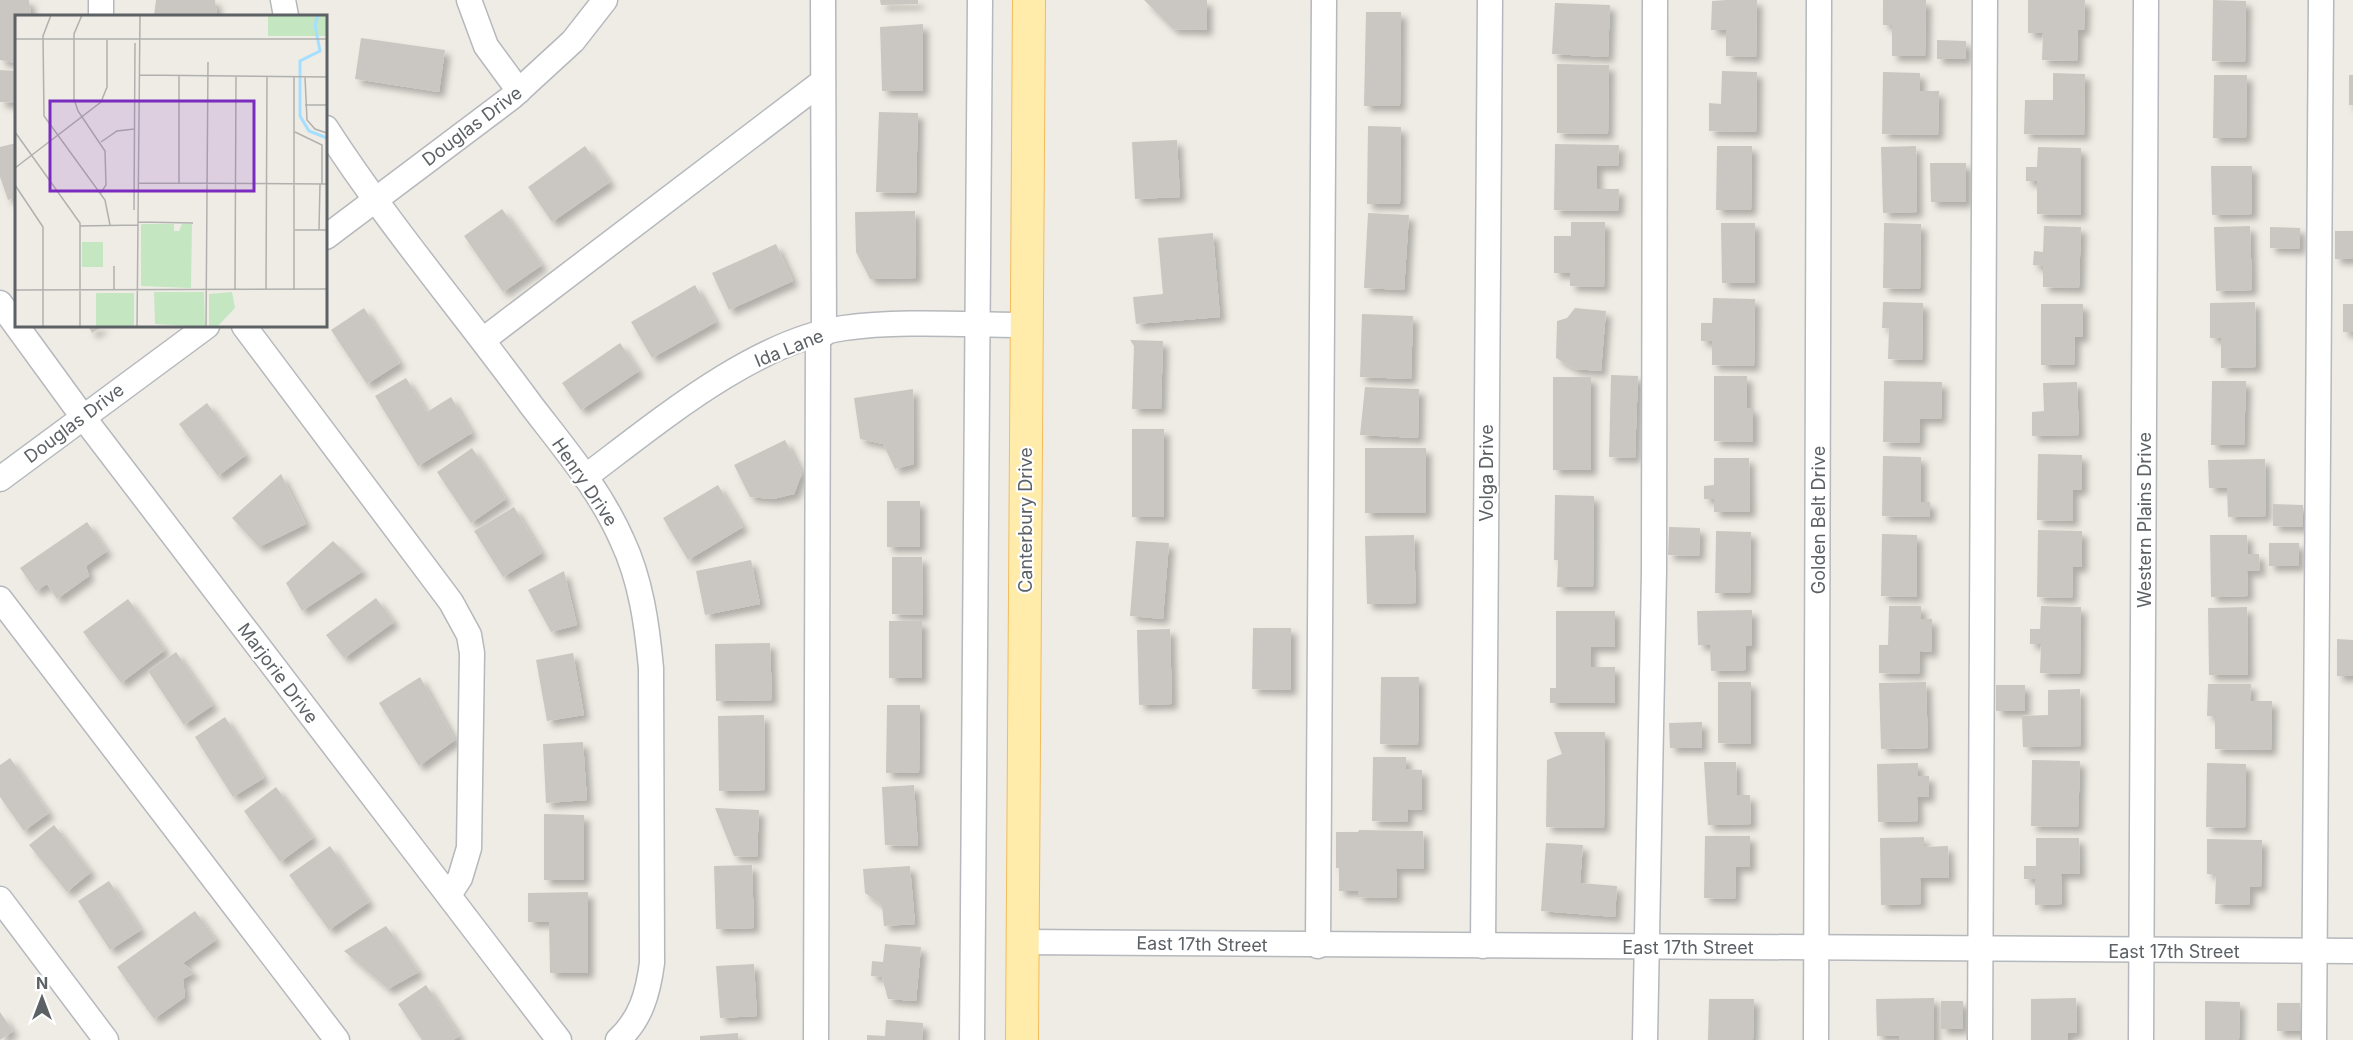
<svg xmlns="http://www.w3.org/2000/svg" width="2353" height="1040" viewBox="0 0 2353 1040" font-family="Inter,sans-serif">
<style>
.building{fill:#cac7c2;filter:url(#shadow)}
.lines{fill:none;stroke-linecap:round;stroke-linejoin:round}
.minor-casing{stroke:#b5b8bc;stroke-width:27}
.major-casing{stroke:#f2bc5b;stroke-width:34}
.minor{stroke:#fff;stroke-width:24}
.major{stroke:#ffebaa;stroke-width:32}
.labels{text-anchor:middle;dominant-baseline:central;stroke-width:4.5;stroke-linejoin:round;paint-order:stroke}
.street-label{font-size:18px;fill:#5c6165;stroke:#fff}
.inset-river{fill:none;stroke:#a5dfff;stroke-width:3}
.inset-road{fill:none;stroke:#b0b0ae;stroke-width:1.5}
.view{fill:#7b2cbf;fill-opacity:0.15;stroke:#7b2cbf;stroke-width:3}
.inset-edge{fill:none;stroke:#5c6165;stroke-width:3}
</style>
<defs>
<filter id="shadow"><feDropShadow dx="5.5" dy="5.5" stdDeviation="3" flood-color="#0004"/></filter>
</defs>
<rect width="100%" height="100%" fill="#efece5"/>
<!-- building -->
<g class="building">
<polygon points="0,0 29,0 31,16 16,16 16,63 0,60"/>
<polygon points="156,0 215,0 217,16 154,16"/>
<polygon points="880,0 918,0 918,4 881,5"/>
<polygon points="1144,0 1207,0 1207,30 1173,29"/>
<polygon points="1726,0 1757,0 1756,57 1726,56 1726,30 1711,30 1712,1"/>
<polygon points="1883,0 1926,0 1925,56 1892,56 1892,25 1883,25"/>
<polygon points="2028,0 2085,0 2084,30 2078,30 2077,61 2042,60 2043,33 2028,33"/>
<polygon points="2213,0 2246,1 2245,62 2212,61"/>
<polygon points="1555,3 1610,5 1608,57 1552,54"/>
<polygon points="1366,12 1401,12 1400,106 1364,106"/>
<polygon points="923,24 923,91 882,91 880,27"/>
<polygon points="361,38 445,50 439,92 355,79"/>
<polygon points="1937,40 1966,41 1966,59 1937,59"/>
<polygon points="1557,64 1609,65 1608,134 1557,133"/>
<polygon points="0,70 16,71 16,103 0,102"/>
<polygon points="1722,71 1757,72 1756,132 1709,131 1709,103 1721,104"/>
<polygon points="1883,72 1920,73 1920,91 1939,91 1938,135 1882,134"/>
<polygon points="2053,73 2085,74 2084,135 2024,134 2025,100 2053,100"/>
<polygon points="2214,75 2247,75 2246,138 2213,138"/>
<rect x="2349" y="75" width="4" height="30"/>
<polygon points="879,112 918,113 916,193 876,192"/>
<polygon points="1368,126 1401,127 1400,204 1367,204"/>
<polygon points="1177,140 1180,197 1135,199 1132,142"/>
<polygon points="16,143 16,197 8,200 0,177 0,147"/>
<polygon points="1555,144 1619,145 1618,166 1597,166 1597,189 1619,189 1618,211 1554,210"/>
<polygon points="585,146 610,182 552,222 528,187"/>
<polygon points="1717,146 1752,146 1751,210 1716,210"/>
<polygon points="1916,146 1917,212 1883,213 1881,147"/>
<polygon points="2038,147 2081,148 2081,215 2037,214 2037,181 2026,181 2026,167 2037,167"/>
<polygon points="1930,163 1966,163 1966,202 1931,202"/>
<polygon points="2211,166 2252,166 2252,214 2212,215"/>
<polygon points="502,209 542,265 503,292 464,236"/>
<polygon points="915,211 916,278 870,279 856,252 855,212"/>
<polygon points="1368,213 1409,215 1404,290 1364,288"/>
<polygon points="1571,222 1605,222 1604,287 1570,286 1570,273 1554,273 1554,236 1571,236"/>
<polygon points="1721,223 1755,223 1755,283 1722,283"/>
<polygon points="1884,223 1921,224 1920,289 1883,288"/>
<polygon points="2044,226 2081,227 2079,288 2043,287 2043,266 2033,265 2034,251 2043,252"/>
<polygon points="2250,226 2252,290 2216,291 2214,227"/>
<polygon points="2270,227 2300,228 2300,249 2270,248"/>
<rect x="2335" y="231" width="18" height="28"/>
<polygon points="1213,233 1220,317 1136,324 1133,297 1163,294 1158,238"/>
<polygon points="776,244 793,281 729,310 712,273"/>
<polygon points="695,285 716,322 652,358 631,322"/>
<polygon points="1713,298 1755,299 1754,366 1712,365 1712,341 1701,341 1701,323 1712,323"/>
<polygon points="1883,302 1923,303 1922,360 1888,359 1889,328 1882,328"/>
<polygon points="2255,302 2256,367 2221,368 2221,338 2210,338 2210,303"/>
<polygon points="2041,304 2083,304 2083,337 2075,337 2074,365 2041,365"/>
<rect x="2343" y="304" width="10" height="28"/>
<polygon points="364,308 400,363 367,384 331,330"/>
<polygon points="1575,308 1606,311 1601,371 1575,369 1556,358 1557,321 1567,318"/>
<polygon points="1362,314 1413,316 1411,379 1360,377"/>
<polygon points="88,326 104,326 92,333"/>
<polygon points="1130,340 1163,341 1161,409 1132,409 1134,346"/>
<polygon points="620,343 639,371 581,410 562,383"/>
<polygon points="1611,375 1638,376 1635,458 1609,457"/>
<polygon points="1714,376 1747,376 1747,408 1753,408 1753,442 1714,441"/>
<rect x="1553" y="377" width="38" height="93"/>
<polygon points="406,378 427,412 451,397 472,433 418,466 375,396"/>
<polygon points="1884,381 1942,382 1941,419 1920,419 1919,443 1883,442"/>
<polygon points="2212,381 2246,381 2244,445 2211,445"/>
<polygon points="2077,382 2079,435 2032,436 2032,412 2044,411 2043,383"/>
<polygon points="1365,387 1419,389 1418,438 1360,435"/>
<polygon points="913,389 914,464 895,469 883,444 860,439 854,398"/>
<polygon points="207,403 246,455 218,476 179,424"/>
<rect x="1132" y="429" width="32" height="88"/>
<polygon points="785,440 802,473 794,494 773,499 750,497 734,465"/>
<polygon points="472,448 506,499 471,523 437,472"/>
<rect x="1365" y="448" width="61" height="65"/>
<polygon points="2038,454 2082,455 2082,490 2073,490 2073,521 2037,520"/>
<polygon points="1883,456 1921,457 1921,502 1930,502 1930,517 1882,516"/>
<polygon points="1714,458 1749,458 1750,512 1714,512 1714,499 1704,499 1704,486 1714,485"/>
<polygon points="2265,459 2266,516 2228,517 2227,488 2209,488 2208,460"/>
<polygon points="281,474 306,524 259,547 232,518"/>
<polygon points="718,485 743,527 688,560 663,518"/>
<polygon points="1555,495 1594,496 1593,587 1557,587 1558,560 1554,560"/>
<rect x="887" y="501" width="33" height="46"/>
<polygon points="2273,504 2303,505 2303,527 2273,526"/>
<polygon points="514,507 542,553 503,577 474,531"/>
<polygon points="87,522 107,551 86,566 89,576 57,599 47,584 36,591 20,568"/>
<polygon points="1669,527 1700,528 1699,556 1668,555"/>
<polygon points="2038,530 2082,531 2082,567 2073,567 2072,598 2037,597"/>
<polygon points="1716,531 1751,532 1750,593 1715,593"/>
<polygon points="1882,534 1917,535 1917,597 1881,596"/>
<polygon points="1414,535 1416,603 1367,604 1365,536"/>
<polygon points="2210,535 2247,535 2248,554 2259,554 2260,571 2247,571 2248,596 2211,597"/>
<polygon points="333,541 363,571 302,611 286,583"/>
<polygon points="1136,541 1169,543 1163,619 1130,616"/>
<rect x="2269" y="543" width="30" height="23"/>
<polygon points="892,557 922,557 923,615 892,614"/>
<polygon points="751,560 760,604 705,615 696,571"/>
<polygon points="564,571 577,625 551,632 528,590"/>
<polygon points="376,598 394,622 344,658 326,635"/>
<polygon points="128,599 165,650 121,683 83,632"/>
<polygon points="1889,606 1921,606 1921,619 1932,619 1932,652 1920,651 1919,674 1879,673 1879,645 1888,645"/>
<polygon points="2041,606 2081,607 2080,674 2040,673 2041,644 2030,644 2030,629 2040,629"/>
<polygon points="2247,607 2248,675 2209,675 2208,608"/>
<polygon points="1752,610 1752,646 1746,646 1746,670 1711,671 1710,645 1698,645 1697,611"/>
<polygon points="1556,611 1615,611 1615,647 1591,647 1591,667 1615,667 1615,703 1550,703 1550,688 1556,688"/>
<rect x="889" y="621" width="33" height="57"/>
<polygon points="1253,628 1291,628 1291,690 1252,689"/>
<polygon points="1170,629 1172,704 1139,705 1137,630"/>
<polygon points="2337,639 2353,640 2353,676 2337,676"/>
<polygon points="770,643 772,700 716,701 715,644"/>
<polygon points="176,652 213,705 184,725 148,671"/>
<polygon points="573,653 584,715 547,721 536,660"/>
<polygon points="420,677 455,740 419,766 379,703"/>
<polygon points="1381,677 1419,677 1418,745 1380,744"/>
<polygon points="1718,682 1751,682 1751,744 1718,743"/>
<polygon points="1926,682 1928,748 1881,749 1879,683"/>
<polygon points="2208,684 2251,684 2250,701 2272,701 2271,750 2215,749 2215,716 2207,716"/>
<rect x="1996" y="685" width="29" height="26"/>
<polygon points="2080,689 2081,746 2023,747 2022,716 2048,715 2048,690"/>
<polygon points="887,705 920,705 919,773 886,773"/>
<polygon points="764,715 765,790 719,791 718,716"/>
<polygon points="225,717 264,778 233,797 195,737"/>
<polygon points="1702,722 1702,748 1670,748 1669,723"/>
<polygon points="1554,732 1605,732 1604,828 1546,827 1547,760 1562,754"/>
<polygon points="583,742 587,800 546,803 543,744"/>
<polygon points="1373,757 1406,757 1406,769 1422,770 1422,810 1408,809 1407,822 1372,821"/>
<polygon points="10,758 49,813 24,831 0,797 0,765"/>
<polygon points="2032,760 2080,761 2078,827 2031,826"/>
<polygon points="1704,762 1736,762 1737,795 1750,795 1751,824 1708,825"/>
<polygon points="1918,763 1918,776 1929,776 1929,797 1917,797 1918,821 1878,822 1877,764"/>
<polygon points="2207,763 2246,764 2245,828 2206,827"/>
<polygon points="914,785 918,846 885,845 882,787"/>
<polygon points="276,787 313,838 280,862 244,811"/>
<polygon points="715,808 759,810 757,857 734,856"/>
<polygon points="544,814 584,815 584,880 544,880"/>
<polygon points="54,825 91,872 67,892 29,845"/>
<polygon points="1359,830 1423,831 1424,869 1396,869 1397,898 1358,897 1358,891 1339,891 1339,868 1336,868 1336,832 1358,832"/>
<polygon points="1705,836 1750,836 1750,867 1736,867 1735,899 1704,898"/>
<polygon points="1924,837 1924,847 1948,846 1949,878 1920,878 1921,904 1881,905 1880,838"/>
<polygon points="2036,838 2079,838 2080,874 2061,874 2062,904 2035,905 2035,879 2024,879 2024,866 2036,866"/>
<polygon points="2207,839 2262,840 2261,887 2250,887 2249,905 2215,904 2216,874 2207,874"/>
<polygon points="1546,843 1583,845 1580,883 1617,886 1615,917 1541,911"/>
<polygon points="330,846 369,902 329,930 289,875"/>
<polygon points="752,865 754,928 716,929 714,866"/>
<polygon points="910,866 915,924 884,926 882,905 865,893 863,869"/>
<polygon points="109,881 141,930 110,950 78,901"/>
<polygon points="588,892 588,973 550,973 549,922 528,922 528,893"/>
<polygon points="195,911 216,940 183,963 194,973 183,979 185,997 154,1019 117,967"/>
<polygon points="386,926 419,972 388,989 344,951"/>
<polygon points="885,944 921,947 916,1001 888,999 882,977 871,976 872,961 883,962"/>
<polygon points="754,964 757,1016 720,1018 716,966"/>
<polygon points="426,985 460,1036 453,1040 422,1040 398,1004"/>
<polygon points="1934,998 1934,1040 1899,1040 1899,1036 1877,1036 1876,999"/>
<polygon points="2076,998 2077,1033 2068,1033 2068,1040 2031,1040 2031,999"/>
<polygon points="1709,999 1754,999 1753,1040 1708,1040"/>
<rect x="1941" y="1001" width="22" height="28"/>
<polygon points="2205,1001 2240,1002 2239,1040 2205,1040"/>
<polygon points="2277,1003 2300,1003 2301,1031 2277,1031"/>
<polygon points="0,1012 13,1031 0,1040"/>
<polygon points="886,1020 923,1023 922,1040 867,1040 867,1035 885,1036"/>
<polygon points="738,1033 738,1040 700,1040 700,1036"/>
</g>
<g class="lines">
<!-- minor casing -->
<g class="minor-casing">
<g id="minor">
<polyline points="283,0 286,16"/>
<polyline points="469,0 486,46 519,91"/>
<polyline points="823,0 824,334"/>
<polyline points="101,16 101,0"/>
<path d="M 326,128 C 388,224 463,312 531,405 C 564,448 600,490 622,540 C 641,580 647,625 651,668 L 652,963 C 648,993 641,1019 618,1040"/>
<polyline points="326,237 512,97 573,41 605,0"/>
<polyline points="0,303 83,417 559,1040"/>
<polyline points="244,326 451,602 469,635 472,653 469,848 460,878 449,895"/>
<polyline points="483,340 822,82"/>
<path d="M 585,477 C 657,423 754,341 844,328 C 901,320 969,325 1027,325"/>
<polyline points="0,479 207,326"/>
<polyline points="0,599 337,1040"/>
<polyline points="0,899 106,1040"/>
<polyline points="1022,942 2353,951"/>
<polyline points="1318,946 1324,0"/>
<polyline points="1483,946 1490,0"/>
<polyline points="816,1040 818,335"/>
<polyline points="972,1040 980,0"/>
<polyline points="1645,1040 1654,571 1655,0"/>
<polyline points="1816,1040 1819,0"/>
<polyline points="1980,1040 1985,0"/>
<polyline points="2141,1040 2146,0"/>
<polyline points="2314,1040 2321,0"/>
</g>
</g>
<!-- major casing -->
<g class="major-casing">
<polyline id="major" points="1022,1040 1029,0"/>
</g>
<!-- minor -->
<use href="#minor" class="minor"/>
<!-- major -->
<use href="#major" class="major"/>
</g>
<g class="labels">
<!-- street labels -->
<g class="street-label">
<text transform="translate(472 126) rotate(-37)">Douglas Drive</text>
<text transform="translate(789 348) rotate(-22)">Ida Lane</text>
<text transform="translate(74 423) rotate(-37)">Douglas Drive</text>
<text transform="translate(1486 473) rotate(-90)">Volga Drive</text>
<text transform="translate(585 482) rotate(56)">Henry Drive</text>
<text transform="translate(1025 520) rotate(-90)">Canterbury Drive</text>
<text transform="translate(1818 520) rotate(-90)">Golden Belt Drive</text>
<text transform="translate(2144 520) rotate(-90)">Western Plains Drive</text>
<text transform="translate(278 673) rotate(53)">Marjorie Drive</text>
<text transform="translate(1202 944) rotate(1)">East 17th Street</text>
<text x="1688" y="947">East 17th Street</text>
<text x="2174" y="951">East 17th Street</text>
</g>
</g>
<!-- overview -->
<g transform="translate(15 15)">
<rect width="312" height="312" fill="#efece5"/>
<path d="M 253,0 L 312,0 L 312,21 L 253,21 ZM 126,209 L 159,209 L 159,216 L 164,216 L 167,209 L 177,209 L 176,273 L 126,271 ZM 67,227 L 88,227 L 88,252 L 67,252 ZM 139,277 L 189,277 L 190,312 L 140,309 ZM 217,277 L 220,293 L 202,312 L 194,312 L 194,279 ZM 81,278 L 119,278 L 119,312 L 81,312 Z" fill="#c4e7c1"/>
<path class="inset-river" d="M 303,0 L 300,10 L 305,36 L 285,46 L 285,101 L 294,116 L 312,123"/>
<path class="inset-road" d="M 36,0 L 28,21 L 29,101 L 90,185 L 95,210M 67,0 L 59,19 L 59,84 L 63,96 L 90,136 L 91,170 L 85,179M 0,24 L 312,24M 124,60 L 312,62M 279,62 L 279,274M 290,62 L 292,105 L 300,114 L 312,118M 290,90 L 312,90M 0,117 L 65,208 L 65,312M 280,117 L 307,130 L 307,169M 86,127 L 102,116 L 119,114M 0,153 L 86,87 L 92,72 L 92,25M 124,168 L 312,169M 164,168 L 164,61M 0,170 L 28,212 L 28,312M 119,195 L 120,28M 123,207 L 178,208M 65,211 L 123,210M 280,215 L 312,215M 304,215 L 305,169M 0,275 L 312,274M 99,275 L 99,251M 220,275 L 221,61M 251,275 L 252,61M 122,312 L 125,0M 191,312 L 193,47"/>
<path class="view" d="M 35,86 L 239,86 L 239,176 L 35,176 Z"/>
<rect width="312" height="312" class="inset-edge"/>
</g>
<!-- north arrow -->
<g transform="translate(42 998)" stroke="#ffffff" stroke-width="4.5" paint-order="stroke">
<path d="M0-4.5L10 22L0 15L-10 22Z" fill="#5c6165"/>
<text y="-9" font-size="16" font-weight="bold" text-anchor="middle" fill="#5c6165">N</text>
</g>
</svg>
